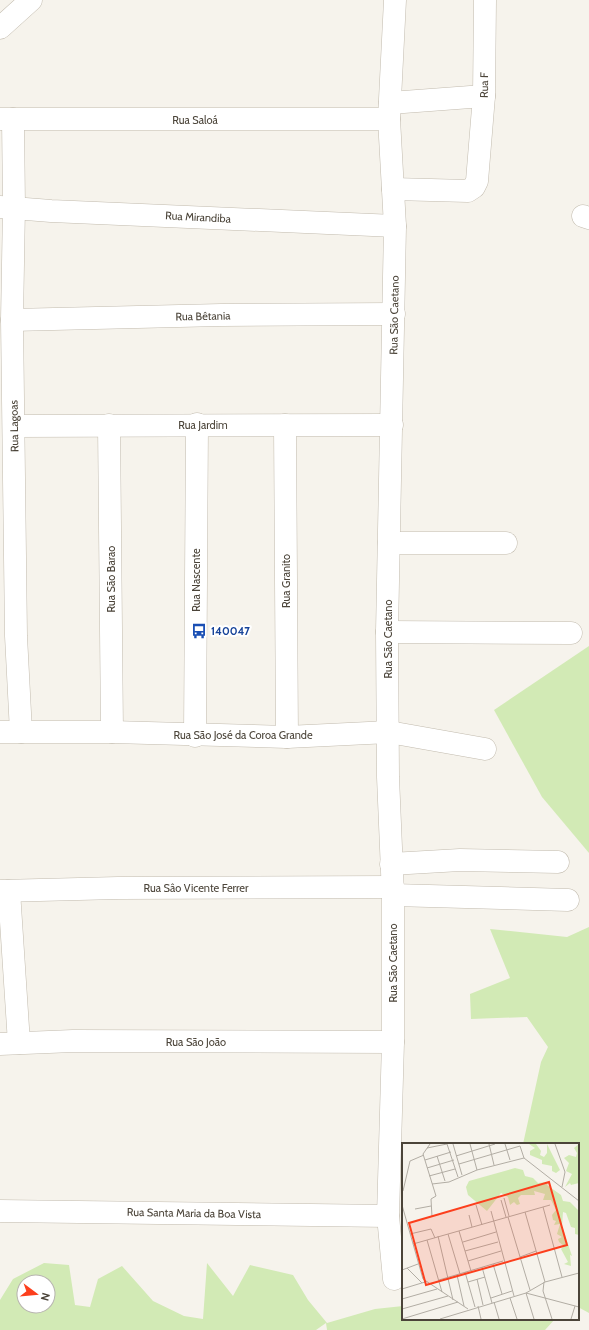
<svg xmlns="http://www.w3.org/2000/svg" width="589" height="1330" viewBox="0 0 589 1330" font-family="Cabin,sans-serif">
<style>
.green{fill:#d2eab5;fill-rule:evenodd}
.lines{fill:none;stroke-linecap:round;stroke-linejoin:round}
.minor-casing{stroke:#c2bbae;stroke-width:23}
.minor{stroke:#fff;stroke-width:22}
.labels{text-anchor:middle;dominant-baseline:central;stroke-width:4;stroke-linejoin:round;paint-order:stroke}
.street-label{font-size:11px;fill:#4b4439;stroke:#fff}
.transit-label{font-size:11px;font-weight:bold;fill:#164399;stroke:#fff;text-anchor:start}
.inset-road{fill:none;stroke:#b2ada4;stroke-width:1}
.view{fill:#fc3f1d;fill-opacity:0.15;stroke:#fc3f1d;stroke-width:2}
.inset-edge{fill:none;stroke:#4b4439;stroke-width:2}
</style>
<rect width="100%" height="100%" fill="#f6f3ec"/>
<!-- green -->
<g class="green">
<polygon points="589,646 589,853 542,797 494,710"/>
<polygon points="589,927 589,1313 578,1307 578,1144 523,1144 541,1062 548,1047 527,1017 471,1019 470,994 510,978 490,929 567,937"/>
<path d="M 44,1263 L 69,1265 L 75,1305 L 90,1307 L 98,1279 L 122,1266 L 153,1301 L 184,1316 L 203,1319 L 207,1263 L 233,1296 L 250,1265 L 293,1275 L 308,1300 L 327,1323 L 375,1309 L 403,1306 L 403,1319 L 555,1319 L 545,1330 L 327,1330 L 326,1323 L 316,1330 L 0,1330 L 0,1300 L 13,1279 ZM 24,1282 L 48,1282 L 48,1306 L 24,1306 Z"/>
</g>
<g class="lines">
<!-- minor casing -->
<g class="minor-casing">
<g id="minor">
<polyline points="0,28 31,0"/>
<polyline points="390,103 484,96"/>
<polyline points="0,119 389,119"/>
<polyline points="13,119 14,207 12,320 16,636 21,732"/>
<polyline points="393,189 468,191 474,187 477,181 484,96 485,0"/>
<polyline points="0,207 51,211 395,226"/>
<polyline points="583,216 589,218"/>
<polyline points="12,320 221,315 394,314"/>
<polyline points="109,425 112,732"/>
<polyline points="285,425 287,737"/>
<polyline points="14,426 392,425"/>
<polyline points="389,543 506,543"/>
<polyline points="387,632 571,633"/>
<polyline points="0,732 112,732 287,737 389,732 485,749"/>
<polyline points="195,736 197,424"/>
<polyline points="391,864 460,860 558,862"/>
<polyline points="0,891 118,888 393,887"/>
<polyline points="9,891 19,1043"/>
<polyline points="393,895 568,900"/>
<polyline points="0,1044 73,1041 393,1042"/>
<polyline points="0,1211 388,1216"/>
<polyline points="394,1279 388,1216 393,1042 393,895 388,777 387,632 395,226 389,119 395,0"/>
</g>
</g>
<!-- minor -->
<use href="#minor" class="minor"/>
</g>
<!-- icons -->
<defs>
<g id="bus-bare" transform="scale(1.2)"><path d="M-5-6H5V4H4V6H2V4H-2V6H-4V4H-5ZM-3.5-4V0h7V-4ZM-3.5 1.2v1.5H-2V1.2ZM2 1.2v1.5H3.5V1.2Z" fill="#1a4fb4" stroke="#fff" stroke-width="2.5" paint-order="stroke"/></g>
</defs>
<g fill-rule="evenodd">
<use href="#bus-bare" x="199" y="631"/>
</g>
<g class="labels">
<!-- street labels -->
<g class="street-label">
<text transform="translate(484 85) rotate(-89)">Rua F</text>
<text x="195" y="120">Rua Saloá</text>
<text transform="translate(198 217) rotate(3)">Rua Mirandiba</text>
<text transform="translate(394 315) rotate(-89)">Rua São Caetano</text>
<text transform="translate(203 316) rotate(-1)">Rua Bêtania</text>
<text x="203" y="425">Rua Jardim</text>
<text transform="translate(14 426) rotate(-91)">Rua Lagoas</text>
<text transform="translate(111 579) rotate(-90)">Rua São Barao</text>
<text transform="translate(196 580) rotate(-90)">Rua Nascente</text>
<text transform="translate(286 581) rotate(-90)">Rua Granito</text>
<text transform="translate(388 639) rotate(-90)">Rua São Caetano</text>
<text x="243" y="735">Rua São José da Coroa Grande</text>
<text x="196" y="888">Rua Sâo Vicente Ferrer</text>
<text transform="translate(393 963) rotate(-90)">Rua São Caetano</text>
<text x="196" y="1042">Rua São João</text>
<text transform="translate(194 1213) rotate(1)">Rua Santa Maria da Boa Vista</text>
</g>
<!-- transit labels -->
<g class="transit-label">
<text x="211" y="631">140047</text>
</g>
</g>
<!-- overview -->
<g transform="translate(402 1143)">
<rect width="177" height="177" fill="#f6f3ec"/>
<path d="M 127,1 L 134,1 L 139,8 L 138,12 L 142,14 L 145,10 L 145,1 L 158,27 L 154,30 L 150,28 L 150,23 L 140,21 L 140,17 L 128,12 L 128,8 L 133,5 ZM 177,1 L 177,40 L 169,42 L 168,40 L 163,44 L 170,31 L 164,28 L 167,20 L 162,15 L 167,12 L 174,14 L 175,10 L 172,5 ZM 113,25 L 121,27 L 123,33 L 131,35 L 136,40 L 146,39 L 145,42 L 159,52 L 161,58 L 168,59 L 177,68 L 177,92 L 173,91 L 173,85 L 169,84 L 164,70 L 161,69 L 160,83 L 170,113 L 168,112 L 169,123 L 162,121 L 166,119 L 159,106 L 162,103 L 157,99 L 156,96 L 160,94 L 155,91 L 158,81 L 152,82 L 154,78 L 151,77 L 150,72 L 154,67 L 149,57 L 141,57 L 143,51 L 132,48 L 133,52 L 119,52 L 116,55 L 118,61 L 115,62 L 112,59 L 108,62 L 106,54 L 99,50 L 85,68 L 66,52 L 64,44 L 67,38 Z" fill="#d2eab5"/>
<path class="inset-road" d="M 28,1 L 21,11 L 34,53 L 29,56 L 30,74M 45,1 L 56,34M 51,1 L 60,32M 68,1 L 75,27M 87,1 L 92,22M 103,1 L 108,17M 153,1 L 163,29 L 160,44M 25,5 L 45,1M 35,13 L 43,38M 54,13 L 93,1M 23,17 L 49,9M 57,21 L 118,3 L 122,15M 25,25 L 52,17M 27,33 L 53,26M 30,41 L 47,39 L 75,27 L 122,15 L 177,58M 1,48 L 8,18 L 22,12M 102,55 L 107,73M 99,57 L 104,74M 0,62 L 21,136 L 66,166M 74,62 L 80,82M 141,64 L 160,134M 13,66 L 29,63M 89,68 L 112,153M 123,69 L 143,139M 67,72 L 70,84M 106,74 L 128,147M 57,88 L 69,128M 8,91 L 29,86 L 33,95M 46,91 L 58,131M 36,93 L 51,157M 25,97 L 40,149M 61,99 L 94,89M 11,101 L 148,62M 63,108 L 96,99M 118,114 L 134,108M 66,118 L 99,108M 91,121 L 100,151M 80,124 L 90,160M 5,125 L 20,140M 0,127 L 16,121M 63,129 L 73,164M 55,132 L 62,163M 75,136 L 81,162M 37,137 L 101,118M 66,139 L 83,134M 142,139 L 141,148 L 150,176M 0,146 L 23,139M 89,155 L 110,148M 108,155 L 115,176M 0,156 L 35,146M 92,159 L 97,176M 76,163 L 79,176M 0,166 L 46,153M 0,176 L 56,159M 38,176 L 124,150 L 177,164M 132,176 L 124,150 L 143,139 L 177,130M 169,176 L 173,163"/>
<path class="view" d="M 147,39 L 165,102 L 24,142 L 7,80 Z"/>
<rect width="177" height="177" class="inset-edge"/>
</g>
<!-- north arrow -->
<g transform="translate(36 1294) rotate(106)"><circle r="19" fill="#ffffff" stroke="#b7b4b0"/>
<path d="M0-3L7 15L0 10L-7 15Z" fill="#fc3f1d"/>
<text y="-6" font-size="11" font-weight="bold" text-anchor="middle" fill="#4b4439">N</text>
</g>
</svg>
